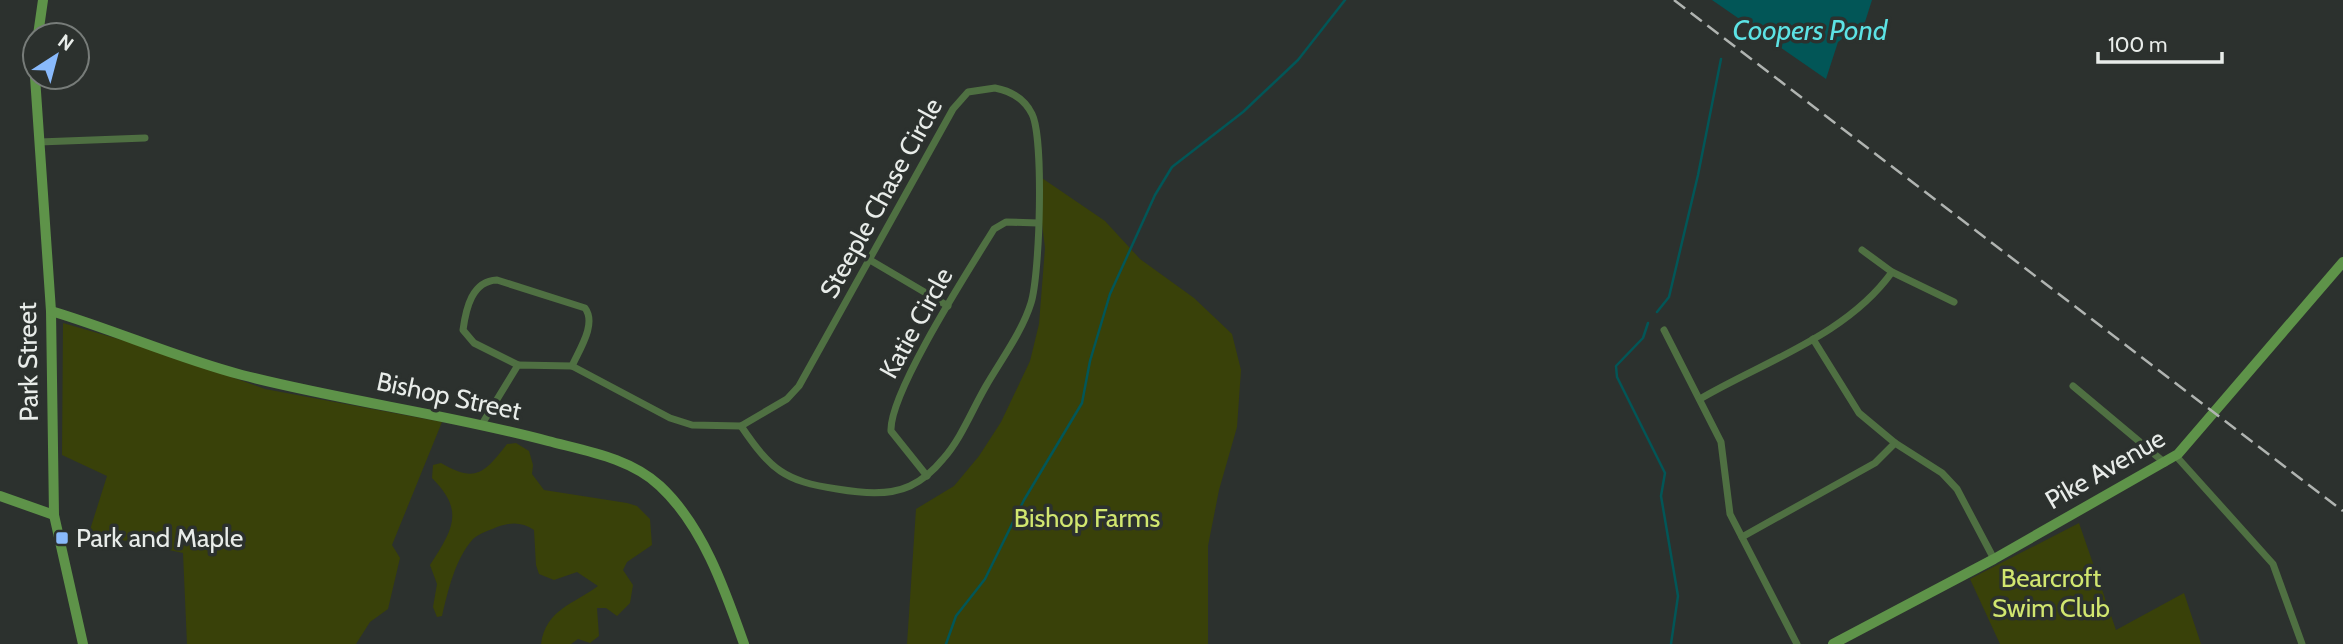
<svg xmlns="http://www.w3.org/2000/svg" width="2343" height="644" viewBox="0 0 2343 644" font-family="Cabin,sans-serif">
<style>
.green{fill:#394109}
.water{fill:#025657}
.lines{fill:none;stroke-linecap:round;stroke-linejoin:round}
.stream{stroke:#025657;stroke-width:2.5}
.street{stroke:#4f7042;stroke-width:7}
.secondary{stroke:#5e9349;stroke-width:10}
.rail{stroke:#b0b4b1;stroke-width:2.5;stroke-dasharray:14 7;stroke-linecap:butt}
.poi-dot{fill:#89bafc;stroke:#2c312e;stroke-width:2.5}
.labels{text-anchor:middle;dominant-baseline:central;stroke-width:7;stroke-linejoin:round;paint-order:stroke}
.street-label{font-size:26px;fill:#e8ece9;stroke:#2c312e}
.park-label{font-size:26px;fill:#d1e66f;stroke:#2c312e}
.poi-label{font-size:26px;fill:#e8ece9;stroke:#2c312e;text-anchor:start}
.water-label{font-size:28px;font-style:italic;fill:#5ce3e5;stroke:#2c312e}
</style>
<rect width="100%" height="100%" fill="#2c312e"/>
<!-- green -->
<g class="green">
<polygon points="1036,174 1105,221 1140,259 1194,298 1232,334 1241,370 1237,427 1219,490 1208,546 1208,644 907,644 916,509 954,486 979,456 1001,422 1030,361 1039,324 1045,248"/>
<polygon points="63,323 153,349 265,389 442,422 392,545 400,558 388,609 370,622 356,644 187,644 183,553 89,533 107,476 62,455"/>
<path d="M 516,443 L 529,451 L 533,465 L 532,474 L 544,490 L 627,503 L 637,506 L 650,519 L 652,545 L 627,562 L 623,570 L 633,585 L 630,603 L 617,616 L 606,608 L 597,608 L 599,636 L 590,643 L 578,639 L 571,644 L 541,644 C 546,609 574,604 598,586 L 577,572 L 554,580 L 539,574 L 536,565 L 534,530 C 522,522 511,522 497,527 C 490,530 478,534 473,539 C 455,559 448,591 442,616 L 437,617 L 433,607 L 437,584 L 430,565 C 453,529 465,511 432,478 L 433,465 L 441,463 C 475,483 484,474 507,444 Z"/>
<polygon points="2079,523 2116,630 2184,593 2201,644 2000,644 1970,579"/>
</g>
<!-- water -->
<polygon class="water" points="1712,0 1872,0 1865,22 1838,42 1826,79"/>
<g class="lines">
<!-- stream -->
<g class="stream">
<polyline points="1657,312 1669,297 1698,175 1721,59"/>
<polyline points="1648,323 1643,338 1616,366 1617,377 1665,473 1661,496 1678,596 1671,644"/>
<polyline points="946,644 956,616 985,579 1024,500 1082,403 1090,361 1110,294 1155,195 1172,167 1243,112 1298,60 1345,0"/>
</g>
<!-- street -->
<g class="street">
<path d="M 995,88 C 1011,91 1024,98 1032,114 C 1044,138 1040,274 1031,303 C 1022,332 1001,360 986,386 C 972,410 961,439 943,459 C 934,470 923,480 910,486 C 888,496 861,493 837,489 C 784,481 771,470 741,426 L 787,399 L 799,386 L 953,109 L 968,92 Z"/>
<polyline points="39,142 145,138"/>
<polyline points="1862,250 1892,272 1954,302"/>
<polyline points="870,260 948,306"/>
<polyline points="1664,330 1721,442 1730,514 1797,644"/>
<polyline points="1813,339 1859,413 1895,443 1942,473 1957,489 1994,559"/>
<path d="M 518,365 L 474,343 L 463,330 C 466,308 472,281 497,280 L 585,308 C 597,324 579,350 572,366"/>
<polyline points="2073,386 2165,463"/>
<path d="M 1700,399 C 1765,361 1847,335 1892,272"/>
<polyline points="482,424 518,365 572,366 670,418 692,425 741,426"/>
<polyline points="2176,456 2273,564 2302,644"/>
<path d="M 927,476 L 891,431 C 889,393 970,268 994,229 L 1006,222 L 1038,223"/>
<polyline points="1742,537 1875,463 1895,443"/>
</g>
<!-- secondary -->
<g class="secondary">
<polyline points="38,35 43,0"/>
<polyline points="35,68 35,69"/>
<polyline points="35,77 51,311 54,515 83,644"/>
<path d="M 51,311 C 115,330 177,358 242,375 C 343,401 447,414 548,441 C 586,451 630,458 660,486 C 703,526 725,590 744,644"/>
<polyline points="0,496 54,515"/>
<polyline points="1833,644 1994,559 2178,454 2343,262"/>
</g>
<!-- rail -->
<polyline class="rail" points="1674,0 2343,511"/>
</g>
<!-- markers -->
<rect class="poi-dot" x="55" y="531" width="14" height="14" rx="3.5"/>
<g class="labels">
<!-- street labels -->
<g class="street-label">
<text transform="translate(881 198) rotate(-61)">Steeple Chase Circle</text>
<text transform="translate(916 323) rotate(-61)">Katie Circle</text>
<text transform="translate(28 362) rotate(-91)">Park Street</text>
<text transform="translate(449 396) rotate(12)">Bishop Street</text>
<text transform="translate(2105 469) rotate(-30)">Pike Avenue</text>
</g>
<!-- park labels -->
<g class="park-label">
<text x="1087" y="518">Bishop Farms</text>
<text x="2051" y="578">Bearcroft<tspan x="2051" dy="30">Swim Club</tspan></text>
</g>
<!-- poi labels -->
<g class="poi-label">
<text x="76" y="538">Park and Maple</text>
</g>
<!-- water labels -->
<g class="water-label">
<text x="1810" y="30">Coopers Pond</text>
</g>
</g>
<!-- north arrow -->
<g transform="translate(56 56) rotate(36)"><circle r="33" fill="#2c312e" stroke="#777c79" stroke-width="2"/>
<path d="M0-5L12 26L0 18L-12 26Z" fill="#89bafc"/>
<text y="-10" font-size="19" font-weight="bold" text-anchor="middle" fill="#e8ece9">N</text>
</g>
<!-- scale -->
<path d="M2098 52v10h124v-10" fill="none" stroke="#e8ece9" stroke-width="3.5"/>
<text x="2108" y="52" font-size="21" fill="#e8ece9" stroke="#2c312e" stroke-width="5" paint-order="stroke">100 m</text>
</svg>
